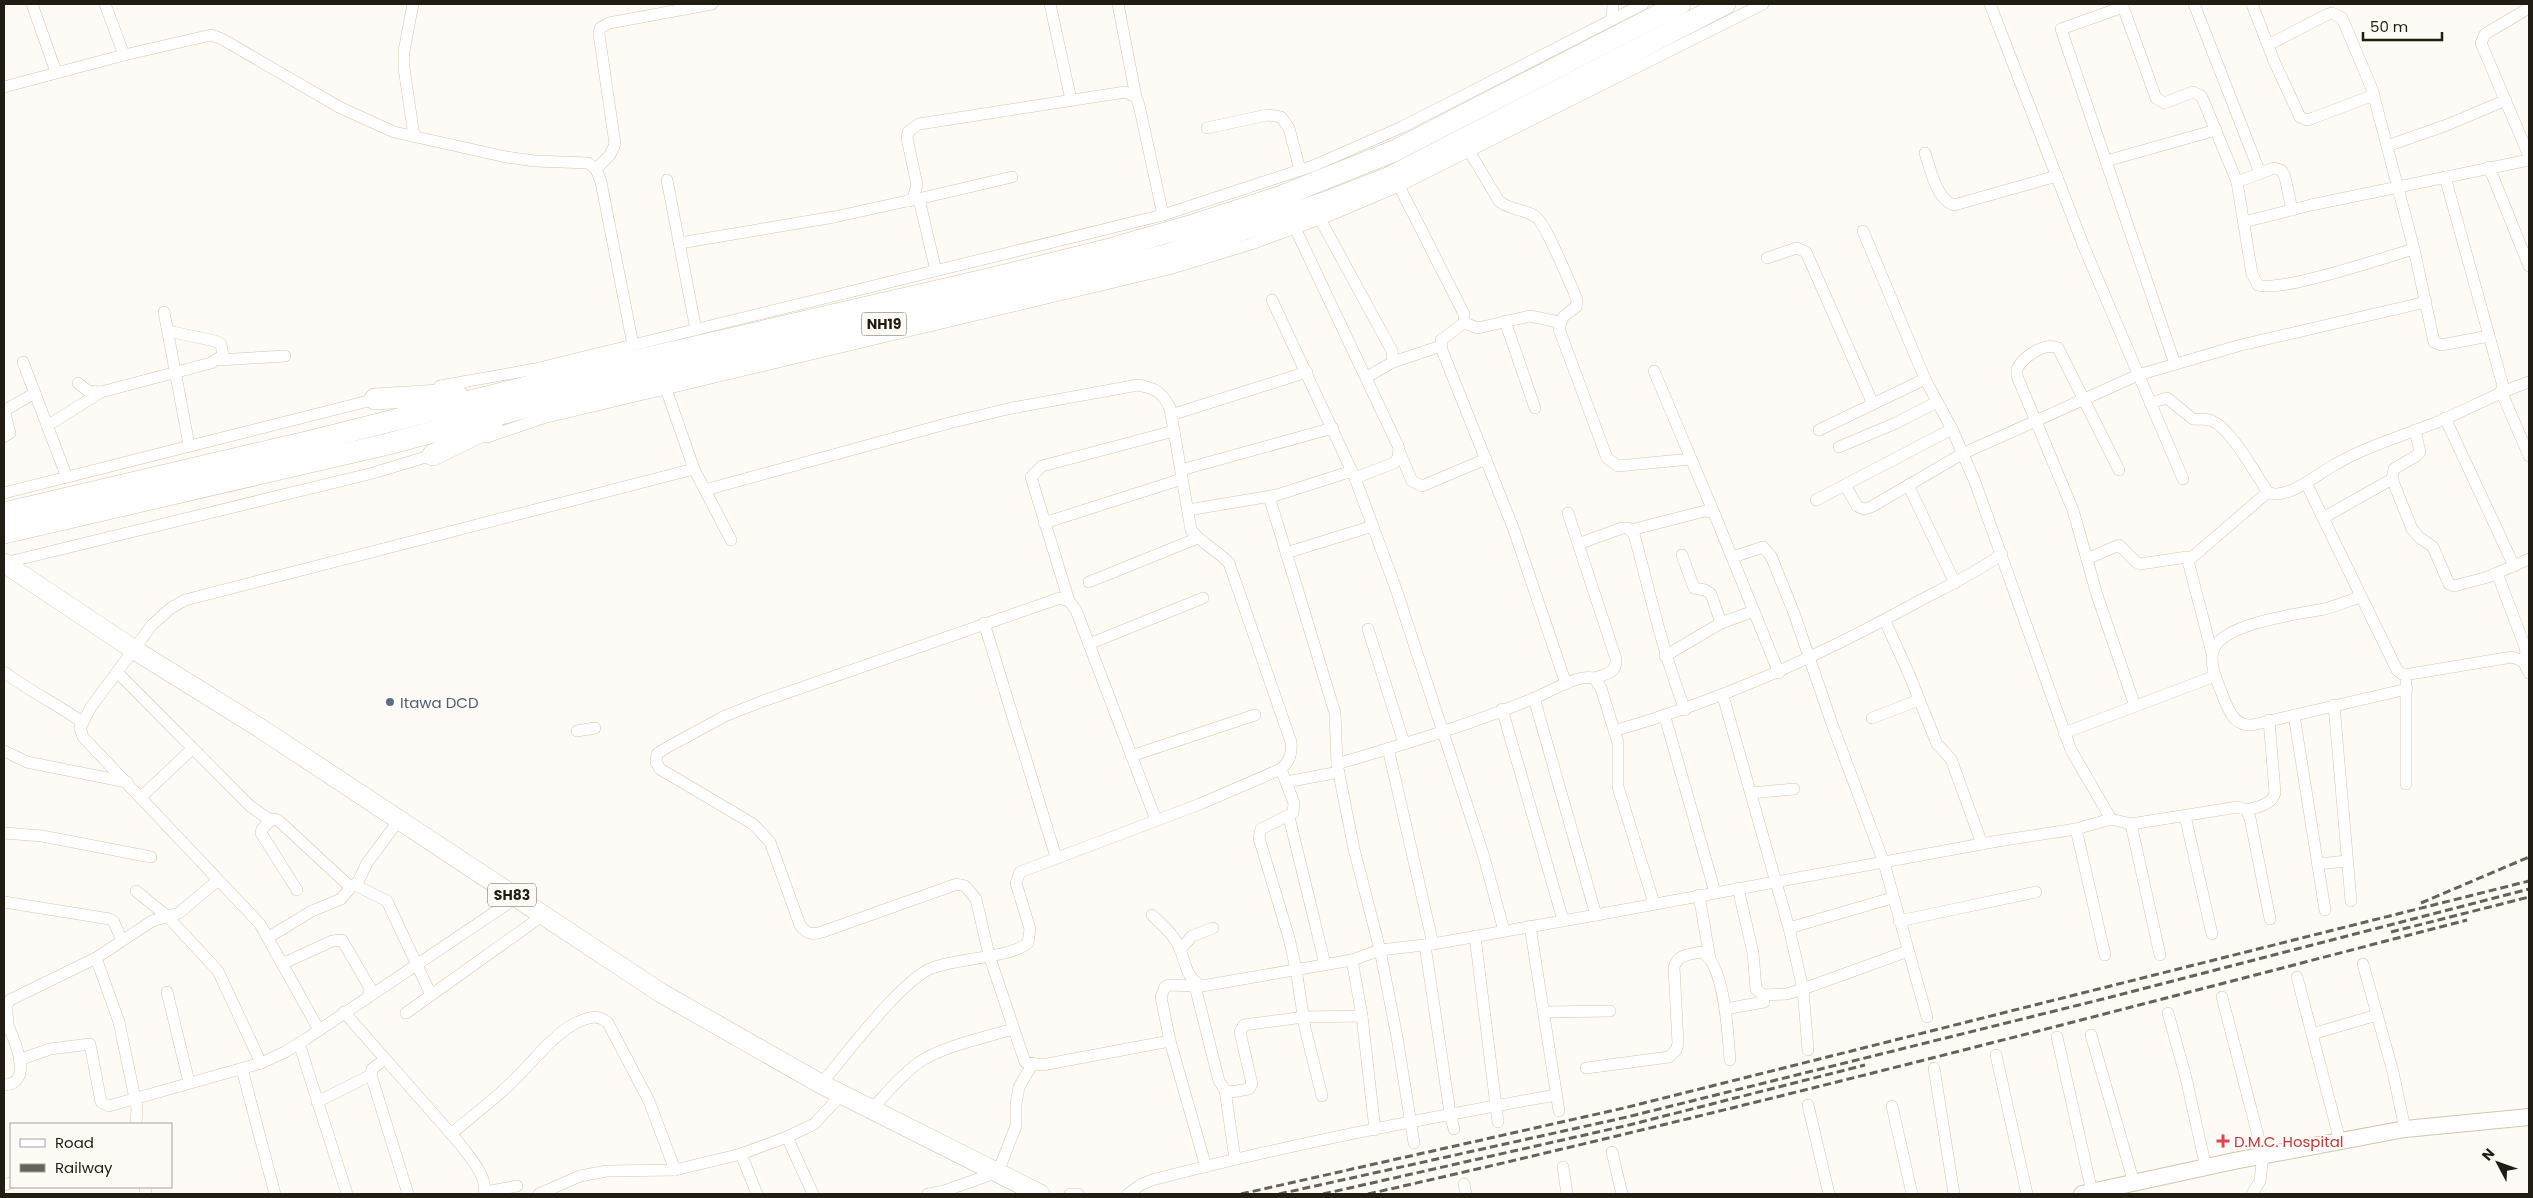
<svg xmlns="http://www.w3.org/2000/svg" width="2533" height="1198" viewBox="0 0 2533 1198" font-family="Poppins,sans-serif">
<style>
.lines{fill:none;stroke-linecap:round;stroke-linejoin:round}
.street-casing{stroke:#d4c6ab;stroke-width:12}
.secondary-casing{stroke:#d4c6ab;stroke-width:18}
.primary-casing{stroke:#d4c6ab;stroke-width:20}
.highway-casing{stroke:#d4c6ab;stroke-width:22}
.street{stroke:#fff;stroke-width:11}
.secondary{stroke:#fff;stroke-width:16}
.primary{stroke:#fff;stroke-width:19}
.highway{stroke:#fff;stroke-width:21}
.rail{stroke:#66625a;stroke-width:3;stroke-dasharray:8 4;stroke-linecap:butt}
.service-dot{fill:#5c6f8a;stroke:#fefbf6;stroke-width:2}
.health-dot{fill:#e0444e;stroke:#fefbf6;stroke-width:2}
.labels{text-anchor:middle;dominant-baseline:central;stroke-width:4;stroke-linejoin:round;paint-order:stroke}
.shield{fill:#fefbf6;stroke:#646057;stroke-width:1}
.shield-label{font-size:14px;font-weight:bold;fill:#221d13}
.service-label{font-size:15px;fill:#4e5e75;stroke:#fefbf6;text-anchor:start}
.health-label{font-size:15px;fill:#be3a42;stroke:#fefbf6;text-anchor:start}
</style>
<rect width="100%" height="100%" fill="#fefbf6"/>
<g class="lines">
<!-- street casing -->
<g class="street-casing">
<g id="street">
<polyline points="32,4 56,72"/>
<polyline points="105,4 124,55"/>
<polyline points="413,4 404,51 404,68 414,136"/>
<polyline points="1050,4 1071,100"/>
<polyline points="1118,4 1136,97"/>
<polyline points="1990,4 2084,247 2183,479"/>
<path d="M 2122,4 L 2156,98 L 2164,103 L 2193,92 L 2201,96 L 2204,102 L 2237,182 L 2252,274 L 2258,285 C 2281,293 2385,257 2414,249"/>
<polyline points="2194,4 2260,173"/>
<polyline points="2252,4 2274,61 2300,117 2307,120 2313,118 2374,95"/>
<polyline points="2123,7 2061,29 2175,364"/>
<polyline points="2529,8 2485,34 2481,43 2529,156"/>
<polyline points="1612,20 1613,4"/>
<polyline points="2268,45 2326,15 2332,13 2342,18 2372,89 2414,249 2434,342 2441,345 2489,336"/>
<polyline points="4,87 124,55 211,35 222,39 339,107 394,132 506,157 535,161 588,163 596,169 601,182 633,345"/>
<polyline points="1207,128 1267,115 1281,117 1289,128 1300,170"/>
<polyline points="2387,146 2447,125 2506,100"/>
<path d="M 1469,151 L 1499,201 C 1509,210 1524,209 1535,216 C 1546,224 1567,277 1574,292 L 1577,300 L 1576,307 L 1563,317 L 1559,329 L 1607,458 L 1618,466 L 1691,459"/>
<path d="M 1925,153 C 1931,170 1936,199 1954,205 L 2057,176"/>
<polyline points="2106,161 2216,130"/>
<polyline points="2489,167 2529,266"/>
<polyline points="596,169 610,155 615,144 599,34 600,28 609,23 712,4"/>
<polyline points="2445,177 2503,386 2501,391 2529,456"/>
<polyline points="667,180 696,330"/>
<polyline points="2237,182 2274,168 2281,170 2285,177 2292,210"/>
<polyline points="1399,186 1464,314 1464,323 1441,340 1442,350 1514,530 1566,684"/>
<polyline points="919,199 936,271"/>
<polyline points="909,201 1012,177"/>
<polyline points="1320,219 1392,351 1393,362 1367,377"/>
<polyline points="2244,222 2311,205 2529,160"/>
<polyline points="1295,228 1399,448 1398,458 1394,463 1355,478"/>
<polyline points="1863,231 1925,379 1952,429 1975,482 2071,750 2111,819"/>
<polyline points="680,243 834,217 907,201 913,198 917,185 907,138 908,132 919,124 1125,92 1136,97 1139,105 1163,215"/>
<polyline points="1767,258 1797,248 1806,252 1873,404"/>
<polyline points="1272,300 1355,478 1396,589 1484,857 1504,931"/>
<polyline points="164,312 189,445"/>
<polyline points="1505,321 1535,408"/>
<polyline points="1464,323 1478,328 1530,316 1559,322"/>
<polyline points="219,360 285,356"/>
<polyline points="23,362 66,475"/>
<polyline points="1393,362 1441,346"/>
<polyline points="1654,371 1714,513"/>
<polyline points="78,383 88,391 101,392 211,363 223,355 221,344 215,341 168,331"/>
<polyline points="440,386 535,369 1163,215 1313,166 1402,127 1643,4"/>
<polyline points="666,389 694,469 731,540"/>
<path d="M 2150,403 L 2167,398 L 2193,419 C 2199,420 2206,418 2212,421 C 2232,429 2255,474 2268,492 C 2286,502 2320,472 2336,464 C 2367,446 2402,436 2435,423 C 2467,410 2496,393 2529,382"/>
<polyline points="1171,415 1307,372"/>
<polyline points="2445,418 2514,566"/>
<polyline points="47,426 101,392"/>
<polyline points="1819,430 1925,379"/>
<polyline points="2415,430 2420,452 2416,456 2394,469 2392,479 2412,529 2420,538 2433,547 2449,584 2454,586 2488,577 2529,559"/>
<polyline points="4,437 10,433 5,414 7,409 35,393"/>
<polyline points="487,437 543,418 1169,269 1251,244 1333,214 1399,186 1763,4"/>
<polyline points="1839,447 1896,423 1937,402"/>
<polyline points="1400,453 1412,481 1422,486 1486,459"/>
<polyline points="1181,470 1333,428"/>
<path d="M 2119,470 L 2058,348 C 2044,342 2023,357 2017,369 L 2017,376 L 2073,510 L 2097,595 L 2135,706"/>
<polyline points="2306,483 2397,670 2402,674 2410,674 2512,657 2523,661 2529,673"/>
<polyline points="1845,485 1857,506 1864,509 1871,507 1962,454 2138,375 2241,345 2426,302"/>
<polyline points="1908,485 1955,583"/>
<path d="M 705,490 L 953,422 L 1012,408 L 1138,385 C 1155,388 1162,392 1170,408 L 1191,530 C 1202,544 1217,550 1229,563 L 1291,742 C 1292,754 1290,761 1281,769 L 1200,804 L 1020,872 L 1016,883 L 1030,929 L 1028,943 C 1010,958 957,958 932,968 C 901,980 845,1056 821,1084"/>
<polyline points="4,493 380,398"/>
<polyline points="1269,496 1335,713 1337,764 1354,849 1380,950 1397,1037 1414,1143"/>
<polyline points="1816,500 1952,429"/>
<polyline points="1188,510 1277,495 1352,471"/>
<path d="M 1568,513 L 1616,659 C 1617,673 1606,674 1594,678"/>
<polyline points="2323,518 2392,479"/>
<polyline points="1044,523 1182,479"/>
<polyline points="1631,530 1705,511 1714,513 1779,673"/>
<path d="M 1578,544 L 1622,528 L 1628,528 L 1634,534 C 1650,593 1663,653 1685,710"/>
<polyline points="1286,553 1373,526"/>
<polyline points="1682,555 1694,588 1705,590 1711,594 1721,623"/>
<polyline points="1733,557 1763,547 1771,556 1794,613 1832,724 1884,863 1927,1017"/>
<polyline points="2087,559 2119,545 2136,562 2140,564 2187,557 2212,653"/>
<polyline points="2189,560 2268,492"/>
<polyline points="4,563 373,473 436,454"/>
<polyline points="2497,573 2525,647 2526,654 2523,661"/>
<polyline points="1089,582 1198,538"/>
<path d="M 2360,597 C 2348,601 2336,606 2324,609 C 2299,614 2221,623 2213,651 C 2209,667 2219,685 2224,699 C 2230,713 2235,726 2252,725 L 2407,689"/>
<polyline points="1069,601 1031,477 1042,466 1174,431"/>
<polyline points="1885,621 1909,674 1937,744 1951,759 1982,844"/>
<polyline points="984,623 1056,857"/>
<polyline points="1368,629 1404,743"/>
<polyline points="1089,644 1203,598"/>
<polyline points="1665,656 1721,623 1754,611"/>
<path d="M 4,672 C 29,691 57,704 82,722"/>
<polyline points="117,672 250,806 270,820"/>
<polyline points="2406,683 2406,784"/>
<polyline points="1723,696 1789,928 1803,989 1808,1050"/>
<polyline points="1534,698 1596,915"/>
<polyline points="2334,705 2351,901"/>
<polyline points="1502,709 1563,920"/>
<polyline points="2294,715 2325,910"/>
<polyline points="1665,717 1715,892"/>
<polyline points="1872,718 1919,700"/>
<polyline points="577,731 595,728"/>
<path d="M 1614,731 C 1721,700 1813,659 1910,606 C 1941,589 1973,575 2002,554"/>
<polyline points="2064,733 2215,676"/>
<polyline points="1388,748 1433,944"/>
<polyline points="4,751 27,762 127,782"/>
<polyline points="1131,756 1255,715"/>
<path d="M 1337,764 C 1404,744 1473,724 1537,697 C 1553,690 1576,675 1594,678 L 1601,688 L 1618,743 L 1618,787 L 1654,903"/>
<polyline points="1281,769 1294,803 1293,813 1261,829 1259,838 1289,938 1296,969 1305,1028 1322,1096"/>
<polyline points="1286,782 1339,772"/>
<polyline points="1751,793 1794,789"/>
<polyline points="141,797 192,749"/>
<path d="M 2246,810 C 2257,807 2272,805 2275,793 L 2269,720"/>
<polyline points="2185,816 2212,934"/>
<polyline points="1289,817 1325,964"/>
<path d="M 1156,820 L 1076,610 L 1069,601 L 1060,598 L 763,701 L 725,716 L 666,748 L 657,754 L 656,762 L 660,769 L 753,824 L 770,842 L 800,925 C 807,934 812,935 822,932 L 957,884 L 965,886 L 976,899 L 989,955 L 1025,1062 L 1042,1065 L 1170,1041"/>
<polyline points="2131,824 2160,955"/>
<polyline points="2076,829 2105,955"/>
<polyline points="4,833 42,836 151,857"/>
<polyline points="2318,864 2347,861"/>
<polyline points="355,885 387,901 431,995"/>
<polyline points="1738,888 1753,953 1756,989 1763,995 1787,994 1803,989 1908,951"/>
<polyline points="297,890 261,833 262,829 272,819 278,820 347,884 352,886 358,882 367,863 399,820"/>
<polyline points="136,891 168,917 218,971 261,1063"/>
<polyline points="1699,895 1710,959"/>
<polyline points="4,902 110,919 114,922 121,939"/>
<path d="M 1152,915 C 1160,923 1170,931 1176,941 C 1186,957 1183,977 1202,986 L 1352,960 L 1380,950 L 1433,944 L 1596,915 L 1998,841 L 2076,829 L 2111,819 L 2131,824 L 2238,807 L 2246,810 L 2250,818 L 2270,919"/>
<polyline points="1899,921 2036,892"/>
<polyline points="1530,926 1559,1111"/>
<polyline points="1789,928 1892,898"/>
<polyline points="1475,936 1498,1122"/>
<polyline points="269,937 312,911 341,899 352,886"/>
<polyline points="1425,945 1450,1113 1454,1129"/>
<polyline points="1180,950 1192,936 1213,928"/>
<polyline points="96,958 119,1022 137,1108 136,1124"/>
<polyline points="1352,960 1362,1016 1375,1130"/>
<polyline points="282,964 332,941 342,940 370,988 369,995"/>
<polyline points="2363,964 2393,1072 2405,1129"/>
<polyline points="2297,977 2340,1141"/>
<polyline points="1194,982 1219,1081 1225,1090 1231,1092 1249,1089 1252,1084 1240,1032 1244,1025 1304,1017 1362,1016"/>
<polyline points="1194,986 1169,985 1165,987 1161,997 1170,1041 1206,1167"/>
<polyline points="167,992 189,1082"/>
<polyline points="2222,997 2263,1155 2260,1181 2252,1194"/>
<polyline points="1725,1009 1764,1002"/>
<path d="M 344,1012 L 460,1144 C 470,1158 488,1176 484,1194"/>
<polyline points="1544,1012 1610,1011"/>
<polyline points="406,1013 542,916"/>
<polyline points="2168,1013 2186,1078 2206,1168"/>
<polyline points="4,1024 8,1022 6,1006 10,1000 96,958 152,921 179,913 218,880"/>
<polyline points="319,1030 260,924 83,737 80,728 91,707 152,625 171,608 185,600 694,469"/>
<polyline points="2312,1034 2377,1015"/>
<polyline points="2091,1035 2134,1183"/>
<polyline points="2057,1037 2092,1192"/>
<polyline points="299,1043 347,1194"/>
<polyline points="1996,1055 2027,1194"/>
<polyline points="385,1059 372,1069 371,1075 408,1194"/>
<polyline points="19,1060 50,1049 90,1044 101,1102 109,1106 261,1063 285,1052 306,1039 516,898"/>
<path d="M 1586,1068 L 1669,1057 L 1676,1050 L 1678,1044 L 1674,967 C 1678,954 1689,955 1701,952 C 1725,961 1728,1037 1730,1060"/>
<polyline points="1934,1068 1954,1194"/>
<polyline points="242,1069 275,1194"/>
<path d="M 4,1085 C 35,1084 14,1039 7,1023"/>
<polyline points="1225,1090 1235,1159"/>
<polyline points="317,1102 371,1075"/>
<polyline points="1808,1105 1829,1194"/>
<polyline points="1892,1106 1912,1194"/>
<path d="M 871,1110 C 886,1094 900,1076 918,1063 C 942,1046 984,1038 1013,1029"/>
<path d="M 451,1134 C 472,1116 494,1100 513,1081 C 533,1062 551,1036 576,1023 C 588,1017 598,1014 608,1023 L 649,1101 L 675,1170"/>
<polyline points="787,1137 813,1194"/>
<polyline points="1612,1152 1622,1194"/>
<polyline points="741,1154 757,1194"/>
<polyline points="1563,1167 1567,1194"/>
<polyline points="1464,1184 1466,1194"/>
<polyline points="4,1185 11,1183"/>
<polyline points="145,1187 146,1194"/>
<polyline points="485,1194 491,1191 517,1186"/>
<polyline points="539,1194 580,1176 607,1171 675,1170 741,1154 787,1137 814,1124 842,1094"/>
<polyline points="928,1194 944,1191 998,1172 1016,1126 1016,1104 1019,1087 1032,1065"/>
<polyline points="1070,1194 1078,1194"/>
<path d="M 1128,1194 L 1142,1184 L 1152,1180 C 1285,1145 1421,1119 1556,1095"/>
</g>
</g>
<!-- secondary casing -->
<g class="secondary-casing">
<polyline id="secondary" points="2082,1194 2234,1161 2405,1129 2529,1117"/>
</g>
<!-- primary casing -->
<g class="primary-casing">
<polyline id="primary" points="4,563 133,649 260,728 661,993 821,1084 1040,1194"/>
</g>
<!-- highway casing -->
<g class="highway-casing">
<g id="highway">
<polyline points="375,399 457,394"/>
<polyline points="433,455 492,426"/>
<polyline points="4,513 311,441 582,373 993,278 1102,251 1193,225 1279,197 1394,151 1680,4"/>
<polyline points="4,533 388,444 530,406 971,304 1166,255 1321,204 1388,178 1725,4"/>
</g>
</g>
<!-- street -->
<use href="#street" class="street"/>
<!-- secondary -->
<use href="#secondary" class="secondary"/>
<!-- primary -->
<use href="#primary" class="primary"/>
<!-- highway -->
<use href="#highway" class="highway"/>
<!-- rail -->
<g class="rail">
<polyline points="2421,903 2529,857"/>
<polyline points="2391,932 2529,897"/>
<polyline points="1241,1194 1624,1108 2529,881"/>
<polyline points="1279,1194 1627,1117 2103,999 2529,889"/>
<polyline points="1323,1194 1629,1125 1865,1065"/>
<path d="M 1368,1194 C 1736,1111 2101,1015 2467,920"/>
</g>
</g>
<!-- markers -->
<circle class="service-dot" cx="390" cy="702" r="5"/>
<path class="health-dot" d="M2220.5 1133.5h5v5h5v5h-5v5h-5v-5h-5v-5h5z"/>
<g class="labels">
<!-- shield labels -->
<g class="shield">
<rect x="861.5" y="312.5" width="45" height="23" rx="4"/>
<rect x="488" y="883.5" width="48" height="23" rx="4"/>
</g>
<g class="shield-label">
<text x="884" y="324">NH19</text>
<text x="512" y="895">SH83</text>
</g>
<!-- service labels -->
<g class="service-label">
<text x="400" y="702">Itawa DCD</text>
</g>
<!-- health labels -->
<g class="health-label">
<text x="2234" y="1141">D.M.C. Hospital</text>
</g>
</g>
<!-- border -->
<rect width="2533" height="1198" fill="none" stroke="#221d13" stroke-width="10"/>
<!-- legend -->
<rect x="10" y="1123" width="162" height="65" fill="#fefbf6" stroke="#a6a29b"/>
<rect x="20" y="1139" width="25" height="8" fill="#ffffff" stroke="#a6a29b"/>
<text x="55" y="1148" font-size="15" fill="#221d13">Road</text>
<rect x="20" y="1164" width="25" height="8" fill="#66625a" stroke="#a6a29b"/>
<text x="55" y="1173" font-size="15" fill="#221d13">Railway</text>
<!-- north arrow -->
<g transform="translate(2498 1163) rotate(311)" stroke="#fefbf6" stroke-width="4" paint-order="stroke">
<path d="M0-4L9 19L0 12L-9 19Z" fill="#221d13"/>
<text y="-8" font-size="14" font-weight="bold" text-anchor="middle" fill="#221d13">N</text>
</g>
<!-- scale -->
<path d="M2363 32v8h79v-8" fill="none" stroke="#221d13" stroke-width="2.5"/>
<text x="2370" y="32" font-size="15" fill="#221d13" stroke="#fefbf6" stroke-width="4" paint-order="stroke">50 m</text>
</svg>
